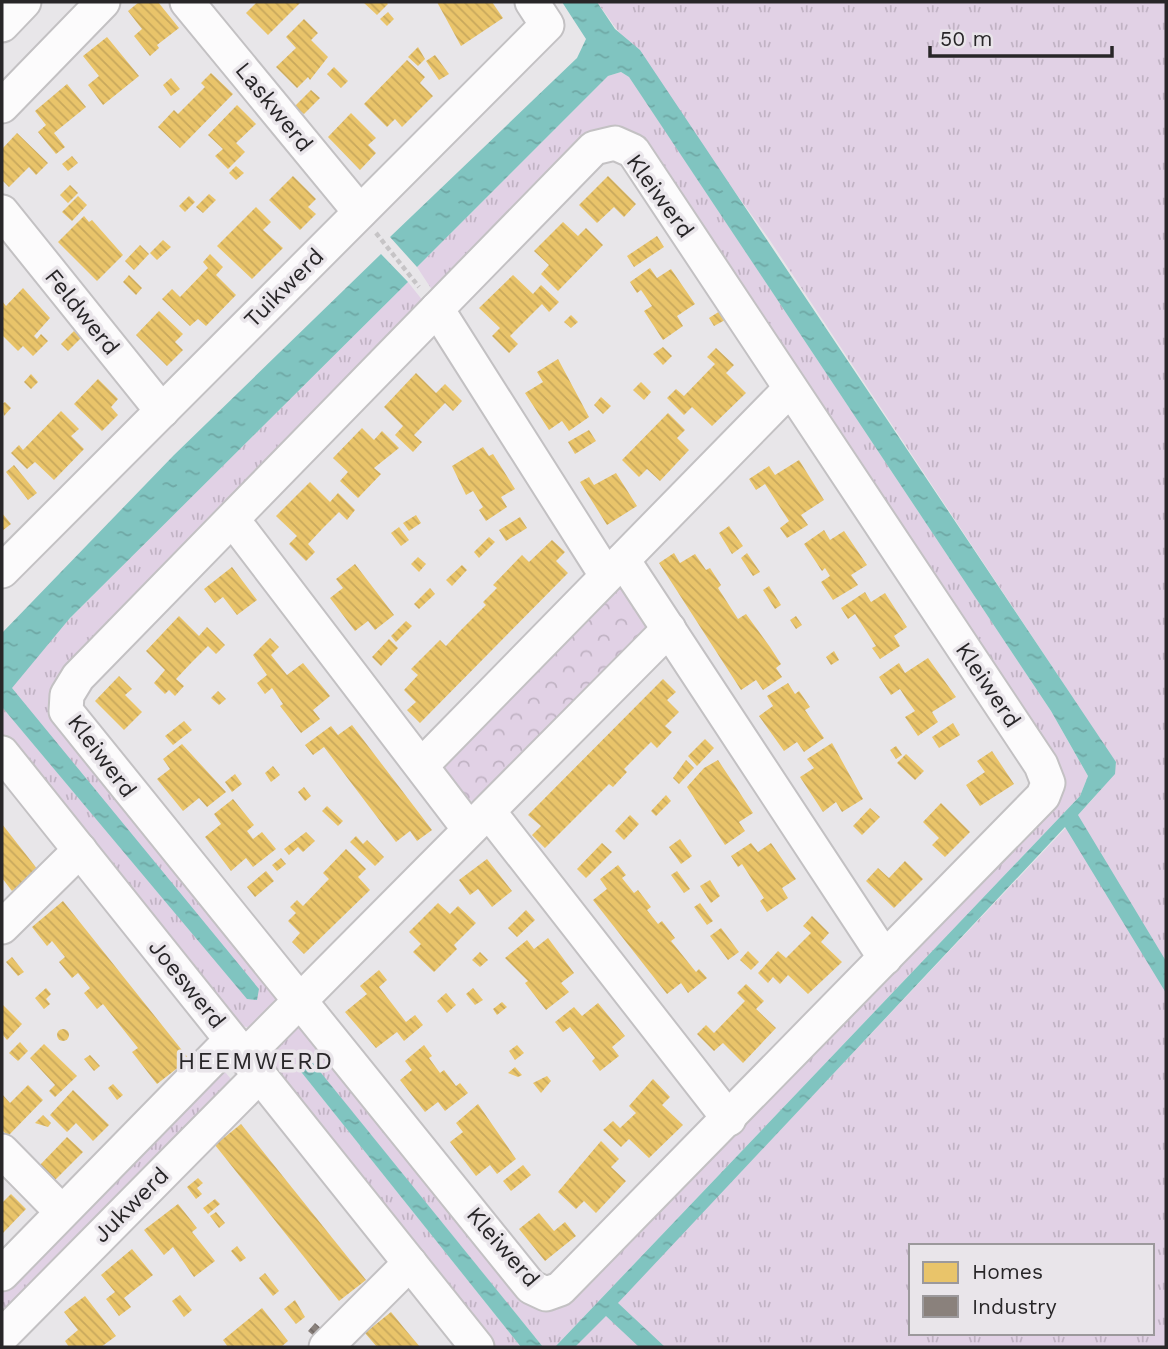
<svg xmlns="http://www.w3.org/2000/svg" width="1168" height="1349" viewBox="0 0 1168 1349" font-family="'Work Sans',sans-serif">
<style>
.grass{fill:url(#grass-tufts);fill-rule:evenodd}
.park{fill:url(#park-crowns)}
.water{fill:url(#water-ripples)}
.homes{fill:url(#homes-back-hatch)}
.industry{fill:url(#industry-back-hatch)}
.lines{fill:none;stroke-linecap:round;stroke-linejoin:round}
.minor-casing{stroke:#c3c1c3;stroke-width:37}
.path{stroke:#c6c4c6;stroke-width:4.5;stroke-dasharray:5 3.5;stroke-linecap:butt}
.minor{stroke:#fcfbfc;stroke-width:33}
.labels{text-anchor:middle;dominant-baseline:central;stroke-width:7;stroke-linejoin:round;paint-order:stroke}
.street-label{font-size:23px;fill:#282628;stroke:#e9e5ea}
.neighbourhood-label{font-size:24px;letter-spacing:2px;fill:#282628;stroke:#e9e5ea}
</style>
<defs>
<pattern id="grass-tufts" width="24" height="20" patternUnits="userSpaceOnUse" patternTransform="scale(1.75)"><rect width="24" height="20" fill="#e1d1e5"/><path d="M3 7l-1-3M5 7V3M7 7l1-3M15 17l-1-3M17 17v-4M19 17l1-3" fill="none" stroke="#c1b3c4"/></pattern>
<pattern id="park-crowns" width="20" height="18" patternUnits="userSpaceOnUse" patternTransform="scale(1.75)"><rect width="20" height="18" fill="#e1d1e5"/><path d="M2 6a3 3 0 1 1 6 0M12 15a3 3 0 1 1 6 0" fill="none" stroke="#c1b3c4"/></pattern>
<pattern id="water-ripples" width="26" height="14" patternUnits="userSpaceOnUse" patternTransform="scale(1.75)"><rect width="26" height="14" fill="#80c4c0"/><path d="M2 4q2-2 4 0t4 0M15 11q2-2 4 0t4 0" fill="none" stroke="#6fa8a5"/></pattern>
<pattern id="homes-back-hatch" width="6" height="6" patternUnits="userSpaceOnUse" patternTransform="scale(1.75)"><rect width="6" height="6" fill="#e9c46a"/><path d="M-1 5l2 2M0 0l6 6M5-1l2 2" fill="none" stroke="#c8a85c"/></pattern>
<pattern id="industry-back-hatch" width="6" height="6" patternUnits="userSpaceOnUse" patternTransform="scale(1.75)"><rect width="6" height="6" fill="#8a817c"/><path d="M-1 5l2 2M0 0l6 6M5-1l2 2" fill="none" stroke="#716966"/></pattern>
</defs>
<rect width="100%" height="100%" fill="#e8e6e9"/>
<!-- grass -->
<g class="grass">
<path d="M 597,2 L 1166,2 L 1166,1347 L 575,1347 L 1092,800 L 1114,774 L 1116,763 L 769,239 ZM 911,1246 L 1152,1246 L 1152,1333 L 911,1333 Z"/>
<path d="M 621,72 L 629,77 L 658,120 L 1051,711 L 1088,776 L 1080,796 L 555,1347 L 543,1347 L 309,1059 L 301,1060 L 298,1068 L 521,1347 L 494,1347 L 275,1075 C 263,1053 275,1045 290,1028 L 299,1027 L 309,1032 L 537,1306 L 1053,798 L 616,135 L 436,296 L 417,267 L 608,76 Z"/>
<polygon points="408,282 427,306 57,690 276,993 275,1007 251,1028 242,1026 229,1016 2,735 2,707 247,998 256,1000 258,989 11,688 70,618"/>
<polygon points="221,1067 235,1084 2,1322 2,1289"/>
</g>
<!-- park -->
<path class="park" d="M 621,584 L 647,623 L 646,634 L 477,803 C 460,798 443,776 443,758 Z"/>
<!-- water -->
<g class="water">
<polygon points="562,2 597,2 615,29 640,50 1116,762 1115,774 1078,815 1166,961 1166,993 1065,827 618,1303 665,1347 639,1347 606,1316 575,1347 555,1347 1080,796 1088,776 1051,711 629,77 621,72 608,76 417,267 390,237 577,58 586,39"/>
<polygon points="381,254 408,282 70,618 12,688 259,989 257,1000 247,999 2,707 2,633 174,455"/>
<polygon points="309,1058 543,1347 521,1347 298,1068 301,1060"/>
</g>
<!-- homes -->
<g class="homes">
<polygon points="139,2 158,2 179,28 157,45 159,48 150,56 134,36 142,29 128,11"/>
<polygon points="257,2 301,2 268,35 246,13"/>
<polygon points="363,2 386,2 388,4 377,15"/>
<polygon points="437,2 492,2 503,18 461,46"/>
<polygon points="388,12 394,19 387,26 380,19"/>
<polygon points="304,19 318,33 311,40 328,57 310,80 308,77 297,88 276,67 296,48 286,37"/>
<polygon points="107,37 139,76 103,105 88,85 99,76 83,56"/>
<polygon points="418,47 425,59 418,66 408,57"/>
<polygon points="435,55 449,74 439,80 426,61"/>
<polygon points="407,60 425,77 420,83 433,96 402,127 395,119 387,127 364,104"/>
<polygon points="334,67 348,81 341,88 327,74"/>
<polygon points="211,73 233,94 180,148 158,127 174,110 178,114 205,87 201,83"/>
<polygon points="171,78 180,89 171,96 163,85"/>
<polygon points="67,84 86,107 54,133 65,147 56,154 38,132 46,125 35,111"/>
<polygon points="311,90 320,98 304,114 295,106"/>
<polygon points="237,105 256,124 236,143 245,152 228,169 215,156 223,149 208,135"/>
<polygon points="351,113 376,138 368,145 376,153 360,170 328,137"/>
<polygon points="17,133 48,163 36,175 29,167 9,187 2,180 2,149"/>
<polygon points="72,156 78,163 68,171 62,164"/>
<polygon points="236,166 244,173 236,180 229,173"/>
<polygon points="293,176 316,199 308,207 316,214 300,230 269,200"/>
<polygon points="608,176 636,204 624,217 614,207 597,223 579,205"/>
<polygon points="70,185 78,193 68,203 60,195"/>
<polygon points="209,194 216,200 203,213 196,207"/>
<polygon points="78,196 87,205 72,221 62,212"/>
<polygon points="189,196 195,202 185,212 179,206"/>
<polygon points="256,207 271,222 263,230 283,248 252,279 217,246"/>
<polygon points="84,216 89,222 92,220 123,255 97,281 58,242"/>
<polygon points="563,222 578,236 586,228 603,245 558,291 541,274 549,265 534,251"/>
<polygon points="657,236 664,247 634,267 627,256"/>
<polygon points="163,240 171,247 157,260 150,253"/>
<polygon points="140,245 149,254 134,270 125,261"/>
<polygon points="210,254 223,267 216,275 236,295 206,326 198,319 190,326 162,299 172,289 180,297 208,268 203,262"/>
<polygon points="650,268 657,278 671,269 695,304 677,316 683,326 663,340 644,311 652,306 641,290 637,293 630,282"/>
<polygon points="129,275 142,288 136,295 123,282"/>
<polygon points="513,275 533,294 541,285 559,302 549,312 542,304 510,336 518,344 509,353 492,336 500,328 479,308"/>
<polygon points="23,288 50,318 34,336 37,339 41,334 48,341 33,356 23,346 18,351 2,335 2,301 6,306"/>
<polygon points="159,311 183,334 175,342 183,350 167,366 136,335"/>
<polygon points="720,311 725,320 714,326 709,318"/>
<polygon points="571,315 578,322 571,328 564,322"/>
<polygon points="74,331 81,338 68,351 61,344"/>
<polygon points="663,347 672,356 663,365 653,354"/>
<polygon points="716,348 734,365 726,373 746,393 712,426 692,407 684,415 667,398 676,389 684,396 715,364 707,357"/>
<polygon points="558,359 589,417 569,431 562,421 549,430 525,393 543,382 537,372"/>
<polygon points="416,373 436,393 445,384 462,401 453,411 445,403 414,435 422,442 413,452 395,435 403,426 384,407"/>
<polygon points="31,374 38,382 31,389 24,382"/>
<polygon points="98,379 118,399 111,407 118,415 102,431 74,404"/>
<polygon points="641,382 651,392 644,400 633,390"/>
<polygon points="601,397 611,406 603,414 594,405"/>
<polygon points="5,402 11,408 4,416 2,404"/>
<polygon points="61,411 79,429 71,436 84,449 54,480 35,462 27,469 11,453 19,445 23,450"/>
<polygon points="668,413 685,430 677,438 689,450 660,481 647,469 639,477 622,460"/>
<polygon points="362,428 374,440 382,431 399,448 374,468 381,474 358,498 340,481 348,472 333,458"/>
<polygon points="589,430 596,441 575,454 568,442"/>
<polygon points="483,447 489,456 493,454 515,489 501,497 507,507 486,521 479,510 483,507 473,491 466,495 452,466"/>
<polygon points="799,460 824,500 801,515 808,525 787,538 780,528 789,521 765,484 756,490 749,479 769,466 775,475"/>
<polygon points="14,465 37,493 28,500 6,472"/>
<polygon points="616,473 637,506 607,525 580,482 589,477 594,485"/>
<polygon points="310,482 330,502 338,493 355,510 347,520 339,512 323,528 308,544 315,552 306,561 289,544 297,536 276,516"/>
<polygon points="2,513 11,524 2,531"/>
<polygon points="416,515 421,523 409,531 403,523"/>
<polygon points="520,517 527,528 506,541 499,530"/>
<polygon points="729,526 743,546 732,554 719,533"/>
<polygon points="399,527 409,540 401,546 391,533"/>
<polygon points="824,530 830,540 844,531 867,565 851,575 858,585 833,600 821,582 830,576 825,568 822,571 804,544"/>
<polygon points="489,537 495,542 479,558 474,552"/>
<polygon points="552,540 565,552 556,561 568,573 420,723 407,710 416,702 404,690 418,675 411,669 440,640 446,646 459,632 486,605 483,602 497,588 493,585 522,555 529,562"/>
<polygon points="674,553 680,563 695,554 706,570 710,568 721,585 718,588 738,619 746,614 770,647 781,664 776,668 782,677 763,690 756,680 741,690 659,563"/>
<polygon points="747,553 760,572 753,576 741,558"/>
<polygon points="418,557 426,564 419,572 411,564"/>
<polygon points="355,564 394,615 375,630 368,621 355,631 330,598 343,588 336,579"/>
<polygon points="462,565 467,570 452,586 446,580"/>
<polygon points="232,567 257,600 237,615 223,597 215,603 204,589"/>
<polygon points="769,586 781,605 775,609 763,590"/>
<polygon points="430,588 435,594 419,609 414,604"/>
<polygon points="865,592 871,602 885,593 907,627 894,636 900,646 880,659 872,648 876,646 855,614 848,619 841,608"/>
<polygon points="179,616 199,636 207,627 225,645 216,654 208,646 191,663 176,679 184,686 175,696 169,690 165,694 154,683 165,670 146,651"/>
<polygon points="796,616 802,625 796,629 790,620"/>
<polygon points="406,621 412,626 396,642 391,636"/>
<polygon points="270,638 279,647 271,655 287,675 303,663 330,696 313,710 320,719 301,733 280,706 283,704 272,688 265,694 257,683 267,675 253,655"/>
<polygon points="389,639 398,648 381,666 372,657"/>
<polygon points="834,651 839,660 831,665 826,657"/>
<polygon points="928,658 956,697 932,712 938,722 918,736 905,717 915,711 907,700 900,689 891,695 879,677 899,663 905,673"/>
<polygon points="119,676 132,689 125,695 142,712 124,730 95,701"/>
<polygon points="663,679 676,692 667,700 679,712 665,726 672,732 657,748 651,742 624,769 627,772 613,787 609,784 545,848 532,835 541,826 528,815"/>
<polygon points="788,683 795,694 799,691 810,707 805,710 824,738 804,752 797,742 784,751 759,716 773,706 767,696"/>
<polygon points="218,691 226,699 219,705 211,698"/>
<polygon points="184,721 192,730 173,745 165,736"/>
<polygon points="953,723 960,735 939,748 932,737"/>
<polygon points="352,725 432,830 417,841 410,831 396,842 324,747 313,755 305,745 331,726 338,735"/>
<polygon points="705,739 714,748 697,766 688,756"/>
<polygon points="832,743 863,799 842,812 836,802 823,812 800,777 814,768 807,759"/>
<polygon points="182,744 226,792 207,807 199,798 183,811 157,779 170,769 163,759"/>
<polygon points="896,746 902,755 896,759 890,750"/>
<polygon points="992,751 1014,784 980,806 966,785 985,772 977,761"/>
<polygon points="906,754 924,771 915,780 897,763"/>
<polygon points="686,760 694,768 679,784 673,778"/>
<polygon points="718,760 753,813 739,822 745,831 725,845 687,787 704,768"/>
<polygon points="273,766 280,775 271,782 265,773"/>
<polygon points="235,774 242,784 232,792 225,782"/>
<polygon points="304,787 311,796 305,801 298,792"/>
<polygon points="666,795 671,801 656,816 651,811"/>
<polygon points="233,799 254,825 247,831 253,839 262,832 276,849 253,867 246,858 231,871 205,837 221,824 214,814"/>
<polygon points="941,803 970,832 945,857 932,845 939,838 923,822"/>
<polygon points="327,806 343,821 338,826 322,811"/>
<polygon points="870,808 880,817 862,835 853,826"/>
<polygon points="630,815 639,824 624,840 615,831"/>
<polygon points="2,824 38,870 12,891 2,878"/>
<polygon points="306,832 315,841 303,852 298,847 289,855 284,849"/>
<polygon points="356,836 363,844 367,840 384,857 375,866 350,842"/>
<polygon points="680,839 692,856 681,864 669,847"/>
<polygon points="602,843 612,852 586,878 577,869"/>
<polygon points="751,843 758,852 771,843 796,879 782,888 788,898 767,912 760,901 764,898 742,864 738,867 731,856"/>
<polygon points="346,849 366,869 358,877 370,890 304,954 292,942 300,933 288,921 296,913 290,907 297,900 303,906 329,879 323,873"/>
<polygon points="281,858 286,864 277,871 272,865"/>
<polygon points="487,859 512,891 492,907 478,889 470,895 459,880"/>
<polygon points="905,861 923,879 894,908 866,881 878,868 889,878"/>
<polygon points="618,865 626,875 622,878 634,893 638,890 651,907 647,910 658,924 662,921 675,938 671,941 696,972 699,969 707,978 688,993 681,983 667,994 593,900 607,889 600,879"/>
<polygon points="266,871 274,881 255,897 247,887"/>
<polygon points="677,871 690,889 684,893 671,875"/>
<polygon points="710,880 720,896 711,903 700,886"/>
<polygon points="63,901 189,1059 157,1084 132,1052 138,1048 103,1004 97,1009 84,993 90,988 78,973 72,978 59,962 65,957 52,941 47,946 32,927"/>
<polygon points="438,903 450,914 458,906 476,923 454,945 457,949 434,972 413,952 421,944 409,932"/>
<polygon points="700,903 713,921 707,925 694,907"/>
<polygon points="526,910 535,920 517,937 508,928"/>
<polygon points="812,916 829,933 821,942 842,962 808,994 788,975 780,984 773,977 768,983 758,973 778,951 786,958 811,933 803,926"/>
<polygon points="721,928 739,952 728,960 710,936"/>
<polygon points="548,938 574,973 561,983 569,992 546,1010 525,983 528,981 505,958 527,940 534,949"/>
<polygon points="748,951 759,962 751,970 740,960"/>
<polygon points="480,952 488,960 480,967 472,960"/>
<polygon points="12,957 24,972 18,976 6,962"/>
<polygon points="379,970 387,980 379,987 393,1005 406,1022 415,1015 423,1025 404,1041 397,1032 376,1048 345,1012 367,994 360,986"/>
<polygon points="746,984 764,1001 756,1009 776,1028 743,1063 723,1043 714,1051 697,1034 706,1025 714,1033 745,1001 737,993"/>
<polygon points="46,988 51,994 46,999 50,1004 44,1009 35,998"/>
<polygon points="473,988 483,1000 475,1005 466,994"/>
<polygon points="446,993 456,1005 447,1013 437,1001"/>
<polygon points="502,1002 507,1007 497,1015 493,1009"/>
<polygon points="598,1003 625,1036 612,1047 619,1056 600,1071 592,1061 595,1058 570,1027 563,1032 555,1022 574,1007 582,1016"/>
<polygon points="2,1004 22,1024 7,1040 2,1034"/>
<circle cx="63" cy="1035" r="6"/>
<polygon points="20,1042 28,1051 18,1061 9,1053"/>
<polygon points="44,1044 77,1076 55,1097 49,1091 55,1085 30,1058"/>
<polygon points="424,1045 432,1056 429,1058 440,1073 444,1070 456,1086 460,1083 468,1093 445,1111 438,1102 425,1112 400,1080 412,1070 405,1061"/>
<polygon points="517,1045 524,1053 515,1060 509,1051"/>
<polygon points="90,1055 100,1066 94,1071 84,1059"/>
<polygon points="515,1067 522,1075 518,1077 508,1073"/>
<polygon points="547,1076 551,1081 541,1093 533,1083"/>
<polygon points="653,1079 670,1097 662,1105 683,1125 649,1158 629,1139 621,1147 603,1130 613,1121 620,1128 636,1113 629,1106"/>
<polygon points="113,1084 123,1095 117,1100 108,1088"/>
<polygon points="28,1085 43,1100 8,1136 2,1130 2,1094 10,1103"/>
<polygon points="73,1090 109,1125 93,1141 76,1123 67,1132 50,1115"/>
<polygon points="478,1104 516,1159 497,1174 490,1165 476,1176 450,1142 463,1132 456,1123"/>
<polygon points="43,1115 51,1123 48,1127 35,1123"/>
<polygon points="241,1124 366,1280 339,1301 215,1145"/>
<polygon points="67,1137 83,1152 54,1181 39,1166"/>
<polygon points="601,1141 619,1159 611,1167 626,1181 596,1213 584,1201 576,1209 558,1192"/>
<polygon points="523,1165 531,1175 511,1191 503,1181"/>
<polygon points="198,1178 203,1183 197,1188 202,1194 196,1199 187,1187"/>
<polygon points="11,1194 26,1209 2,1234 2,1203"/>
<polygon points="215,1199 220,1204 208,1214 203,1208"/>
<polygon points="178,1204 197,1228 192,1232 215,1261 194,1277 173,1247 164,1255 144,1230"/>
<polygon points="216,1212 225,1223 219,1228 210,1216"/>
<polygon points="539,1213 554,1231 565,1222 576,1236 545,1261 519,1229"/>
<polygon points="237,1246 246,1258 240,1262 231,1251"/>
<polygon points="132,1249 153,1275 124,1298 131,1307 119,1316 106,1299 115,1292 101,1275"/>
<polygon points="265,1273 279,1291 273,1296 259,1278"/>
<polygon points="180,1295 192,1310 184,1317 172,1301"/>
<polygon points="85,1296 116,1336 101,1347 69,1347 65,1341 78,1330 64,1312"/>
<polygon points="295,1300 305,1317 296,1324 284,1309"/>
<polygon points="262,1308 288,1341 281,1347 228,1347 223,1340"/>
<polygon points="391,1312 404,1328 420,1347 377,1347 365,1333"/>
</g>
<!-- industry -->
<polygon class="industry" points="315,1323 323,1330 316,1338 308,1331"/>
<g class="lines">
<!-- minor casing -->
<g class="minor-casing">
<g id="minor">
<polyline points="187,2 360,212"/>
<polyline points="2,25 24,2"/>
<polyline points="2,106 103,2"/>
<polygon points="615,143 633,151 1041,765 1048,783 1043,796 560,1289 546,1294 531,1287 66,711 67,695 78,677 594,148"/>
<polyline points="2,212 162,411"/>
<polyline points="437,309 606,575"/>
<polyline points="233,520 469,829"/>
<polyline points="623,560 885,958"/>
<polyline points="2,571 547,25 532,2"/>
<polyline points="2,753 477,1347"/>
<polyline points="422,765 790,389"/>
<polyline points="490,813 729,1119"/>
<polyline points="2,927 80,850"/>
<polyline points="245,1056 669,629"/>
<polyline points="2,1151 62,1212"/>
<polyline points="2,1274 231,1040"/>
<polyline points="2,1336 260,1075"/>
<polyline points="326,1347 410,1263"/>
</g>
</g>
<!-- path -->
<polyline class="path" points="376,233 419,287"/>
<!-- minor -->
<use href="#minor" class="minor"/>
</g>
<g class="labels">
<!-- street labels -->
<g class="street-label">
<text transform="translate(274 107) rotate(51)">Laskwerd</text>
<text transform="translate(660 196) rotate(54)">Kleiwerd</text>
<text transform="translate(284 288) rotate(-45)">Tuikwerd</text>
<text transform="translate(82 312) rotate(51)">Feldwerd</text>
<text transform="translate(988 685) rotate(56)">Kleiwerd</text>
<text transform="translate(102 756) rotate(53)">Kleiwerd</text>
<text transform="translate(187 984) rotate(51)">Joeswerd</text>
<text transform="translate(131 1205) rotate(-45)">Jukwerd</text>
<text transform="translate(503 1247) rotate(49)">Kleiwerd</text>
</g>
<!-- neighbourhood labels -->
<g class="neighbourhood-label">
<text x="256" y="1061">HEEMWERD</text>
</g>
</g>
<!-- border -->
<rect width="1168" height="1349" fill="none" stroke="#282628" stroke-width="7"/>
<!-- legend -->
<rect x="909" y="1244" width="245" height="91" fill="#e9e5ea" stroke="#9c999c" stroke-width="2"/>
<rect x="923" y="1262" width="35" height="21" fill="#e9c46a" stroke="#9c999c" stroke-width="2"/>
<text x="972" y="1279" font-size="21" fill="#282628">Homes</text>
<rect x="923" y="1296" width="35" height="21" fill="#8a817c" stroke="#9c999c" stroke-width="2"/>
<text x="972" y="1314" font-size="21" fill="#282628">Industry</text>
<!-- scale -->
<path d="M930 46v10h182v-10" fill="none" stroke="#282628" stroke-width="3.5"/>
<text x="940" y="46" font-size="21" fill="#282628" stroke="#e9e5ea" stroke-width="5" paint-order="stroke">50 m</text>
</svg>
